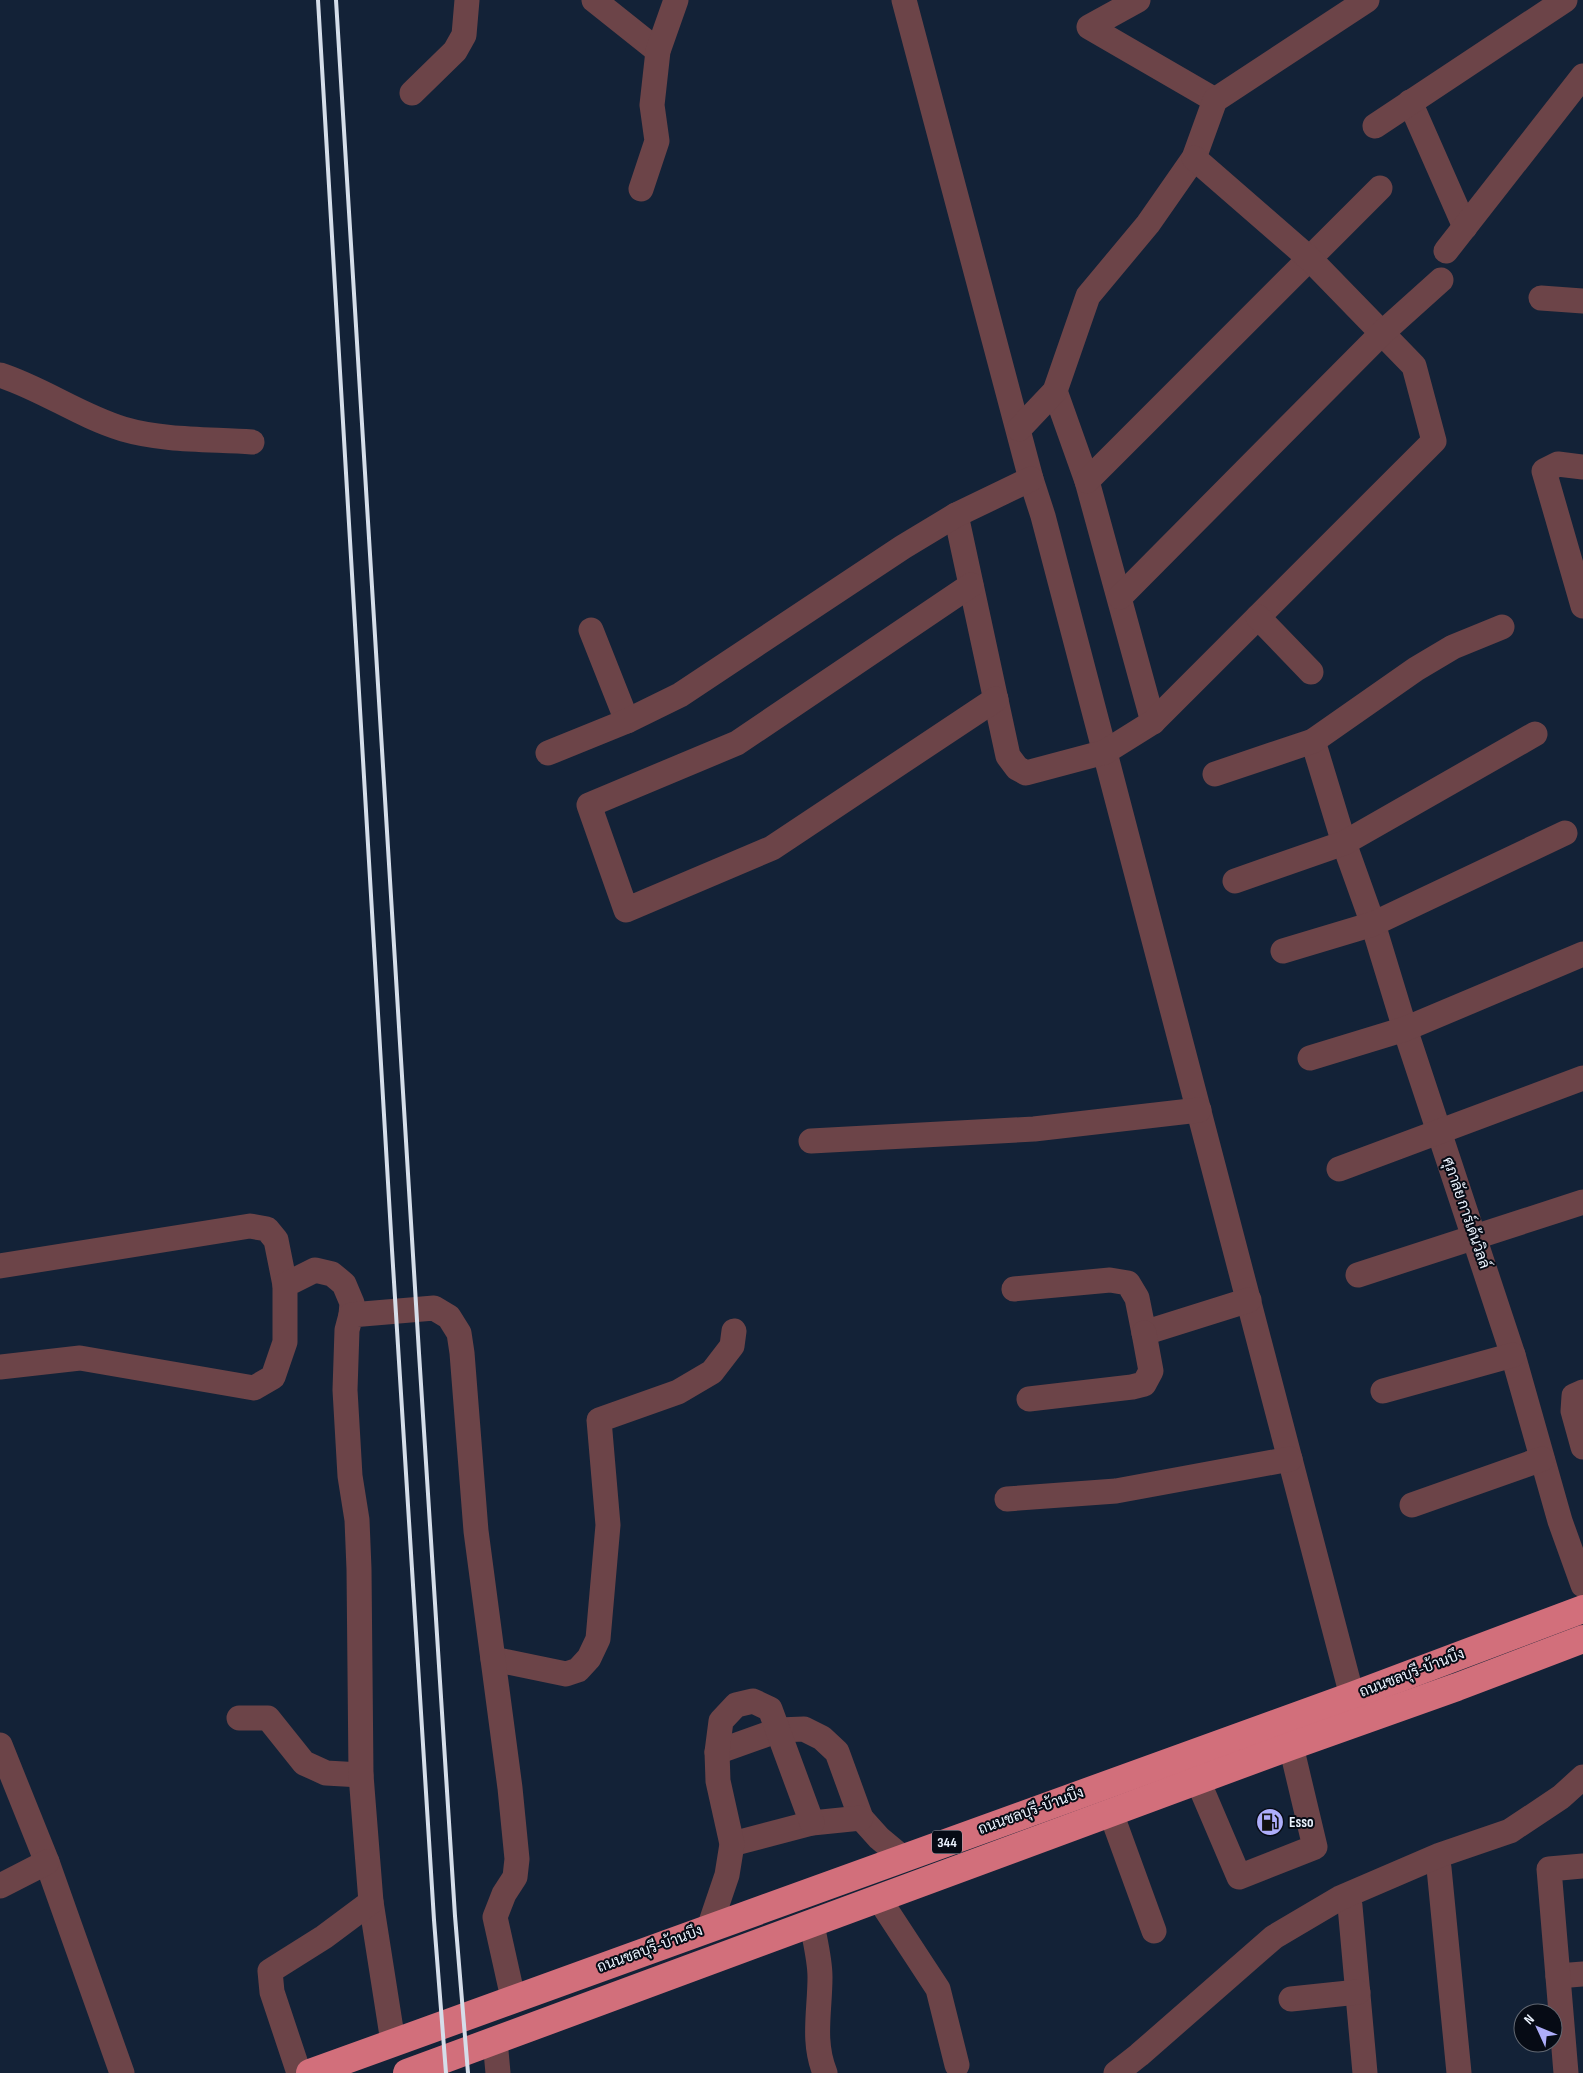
<svg xmlns="http://www.w3.org/2000/svg" width="1583" height="2073" viewBox="0 0 1583 2073" font-family="'Sofia Sans Condensed',Sarabun,sans-serif">
<style>
.lines{fill:none;stroke-linecap:round;stroke-linejoin:round}
.minor{stroke:#6c4448;stroke-width:25}
.highway{stroke:#d26f7b;stroke-width:28}
.rail{stroke:#d5deea;stroke-width:4}
.labels{text-anchor:middle;dominant-baseline:central;stroke-width:4;stroke-linejoin:round;paint-order:stroke}
.shield{fill:#060b15;stroke:#a6adb8;stroke-width:1}
.shield-label{font-size:14px;font-weight:bold;fill:#ebf3fe}
.street-label{font-size:15px;fill:#ebf3fe;stroke:#060b15}
.poi-label{font-size:15px;font-weight:bold;fill:#ebf3fe;stroke:#060b15;text-anchor:start}
</style>
<rect width="100%" height="100%" fill="#132237"/>
<g class="lines">
<!-- minor -->
<g class="minor">
<polyline points="594,0 658,51"/>
<polyline points="904,0 1031,479 1043,516 1352,1696"/>
<polyline points="1138,0 1089,27 1215,100"/>
<polyline points="412,93 455,51 464,35 467,0"/>
<polyline points="1410,102 1465,227"/>
<polyline points="1375,126 1565,0"/>
<polyline points="641,189 657,141 652,105 658,51 676,0"/>
<polyline points="1446,251 1583,76"/>
<polyline points="1541,298 1583,301"/>
<path d="M 0,375 C 43,389 80,416 123,429 C 164,441 210,439 252,442"/>
<polyline points="1055,391 1087,481 1153,722"/>
<polyline points="1019,429 1055,391 1088,296 1148,224 1194,158 1215,100 1367,0"/>
<polyline points="1583,467 1558,464 1544,471 1583,606"/>
<polyline points="1087,481 1380,188"/>
<polyline points="956,515 1008,756 1017,768 1026,773 1105,752 1153,722 1434,441 1414,366 1310,259 1194,158"/>
<polyline points="971,585 737,743 589,805 626,910 772,848 996,699"/>
<polyline points="1120,597 1382,333 1441,280"/>
<polyline points="1258,617 1311,672"/>
<polyline points="591,630 627,721"/>
<polyline points="1313,741 1344,843 1373,924 1405,1029 1513,1355 1560,1521 1583,1585"/>
<polyline points="548,753 627,721 680,695 903,547 956,515 1031,479"/>
<polyline points="1215,774 1313,741 1416,669 1453,647 1502,627"/>
<polyline points="1235,881 1344,843 1535,734"/>
<polyline points="1283,951 1373,924 1565,833"/>
<polyline points="1310,1058 1405,1029 1583,954"/>
<polyline points="811,1141 1034,1129 1199,1110"/>
<polyline points="1339,1169 1583,1078"/>
<polyline points="0,1266 250,1226 267,1229 276,1240 285,1285"/>
<polyline points="1358,1275 1583,1202"/>
<polyline points="1014,1289 1110,1280 1128,1283 1137,1298 1144,1333 1249,1300"/>
<polyline points="0,1367 80,1358 254,1388 273,1377 285,1342 285,1285 315,1270 332,1274 344,1284 352,1303 351,1315"/>
<polyline points="1383,1391 1513,1355"/>
<polyline points="1583,1392 1574,1396 1573,1411 1583,1447"/>
<polyline points="1029,1399 1132,1387 1144,1384 1151,1371 1144,1333"/>
<polyline points="1007,1499 1116,1491 1290,1459"/>
<polyline points="1412,1505 1542,1459"/>
<polyline points="493,1659 566,1674 578,1670 589,1658 598,1639 608,1525 599,1420 678,1392 712,1372 732,1346 734,1331"/>
<polyline points="239,1718 268,1718 304,1763 326,1773 361,1775"/>
<polyline points="0,1745 47,1862 122,2073"/>
<polyline points="717,1752 779,1730 804,1729 822,1738 837,1752 861,1818 879,1838 903,1858"/>
<polyline points="1198,1781 1239,1877 1315,1847 1291,1746"/>
<polyline points="1111,1813 1154,1931"/>
<polyline points="732,1844 812,1823 861,1818"/>
<polyline points="1439,1868 1459,2073"/>
<polyline points="0,1886 47,1862"/>
<polyline points="879,1899 938,1989 957,2065"/>
<polyline points="371,1902 393,2042"/>
<polyline points="1350,1906 1365,2073"/>
<path d="M 812,1924 C 815,1941 820,1960 820,1977 C 820,2011 812,2041 825,2073"/>
<polyline points="709,1928 727,1875 732,1844 718,1781 717,1752 721,1721 736,1705 753,1701 770,1709 812,1823"/>
<polyline points="1558,1976 1583,1974"/>
<polyline points="1291,1999 1358,1992"/>
<polyline points="495,2040 498,2073"/>
<polyline points="299,2073 272,1992 270,1971 324,1937 371,1902 361,1775 359,1569 357,1520 350,1476 345,1390 347,1330 351,1315 434,1308 449,1317 459,1333 462,1353 476,1531 510,1788 517,1859 515,1877 504,1894 495,1917 513,1998"/>
<polyline points="1116,2073 1139,2055 1274,1937 1340,1898 1440,1855 1510,1831 1561,1797 1583,1777"/>
<polyline points="1566,2073 1549,1869 1583,1866"/>
</g>
<!-- highway -->
<g class="highway">
<polyline points="310,2073 1352,1696 1583,1609"/>
<polyline points="407,2073 1291,1746 1457,1687 1583,1639"/>
</g>
<!-- rail -->
<g class="rail">
<polyline points="318,0 392,1250 434,1920 446,2073"/>
<polyline points="336,0 419,1353 455,1916 468,2073"/>
</g>
</g>
<!-- icons -->
<defs>
<g id="fuel-disc" transform="scale(1.4375)"><circle r="9.5" fill="#aeaefa" stroke="#060b15"/><path d="M-5.5-6h7V0h2V4h1.3V-2.5L3-4.5l.8-.8L6-3V5H2.5V1h-1V6h-7ZM-4.2-4.7v3.2H.2V-4.7Z" fill="#111"/></g>
</defs>
<g fill-rule="evenodd">
<use href="#fuel-disc" x="1270" y="1822"/>
</g>
<g class="labels">
<!-- shield labels -->
<rect class="shield" x="932" y="1830.5" width="30" height="23" rx="4"/>
<g class="shield-label">
<text x="947" y="1842">344</text>
</g>
<!-- street labels -->
<g class="street-label">
<text transform="translate(1466 1213) rotate(71)">ศุภาลัย การ์เด้นวิลล์</text>
<text transform="translate(1412 1673) rotate(-21)">ถนนชลบุรี-บ้านบึง</text>
<text transform="translate(1031 1811) rotate(-20)">ถนนชลบุรี-บ้านบึง</text>
<text transform="translate(650 1949) rotate(-20)">ถนนชลบุรี-บ้านบึง</text>
</g>
<!-- poi labels -->
<g class="poi-label">
<text x="1289" y="1822">Esso</text>
</g>
</g>
<!-- north arrow -->
<g transform="translate(1538 2028) rotate(314)"><circle r="24" fill="#060b15" stroke="#626872"/>
<path d="M0-4L9 19L0 12L-9 19Z" fill="#aeaefa"/>
<text y="-8" font-size="14" font-weight="bold" text-anchor="middle" fill="#ebf3fe">N</text>
</g>
</svg>
